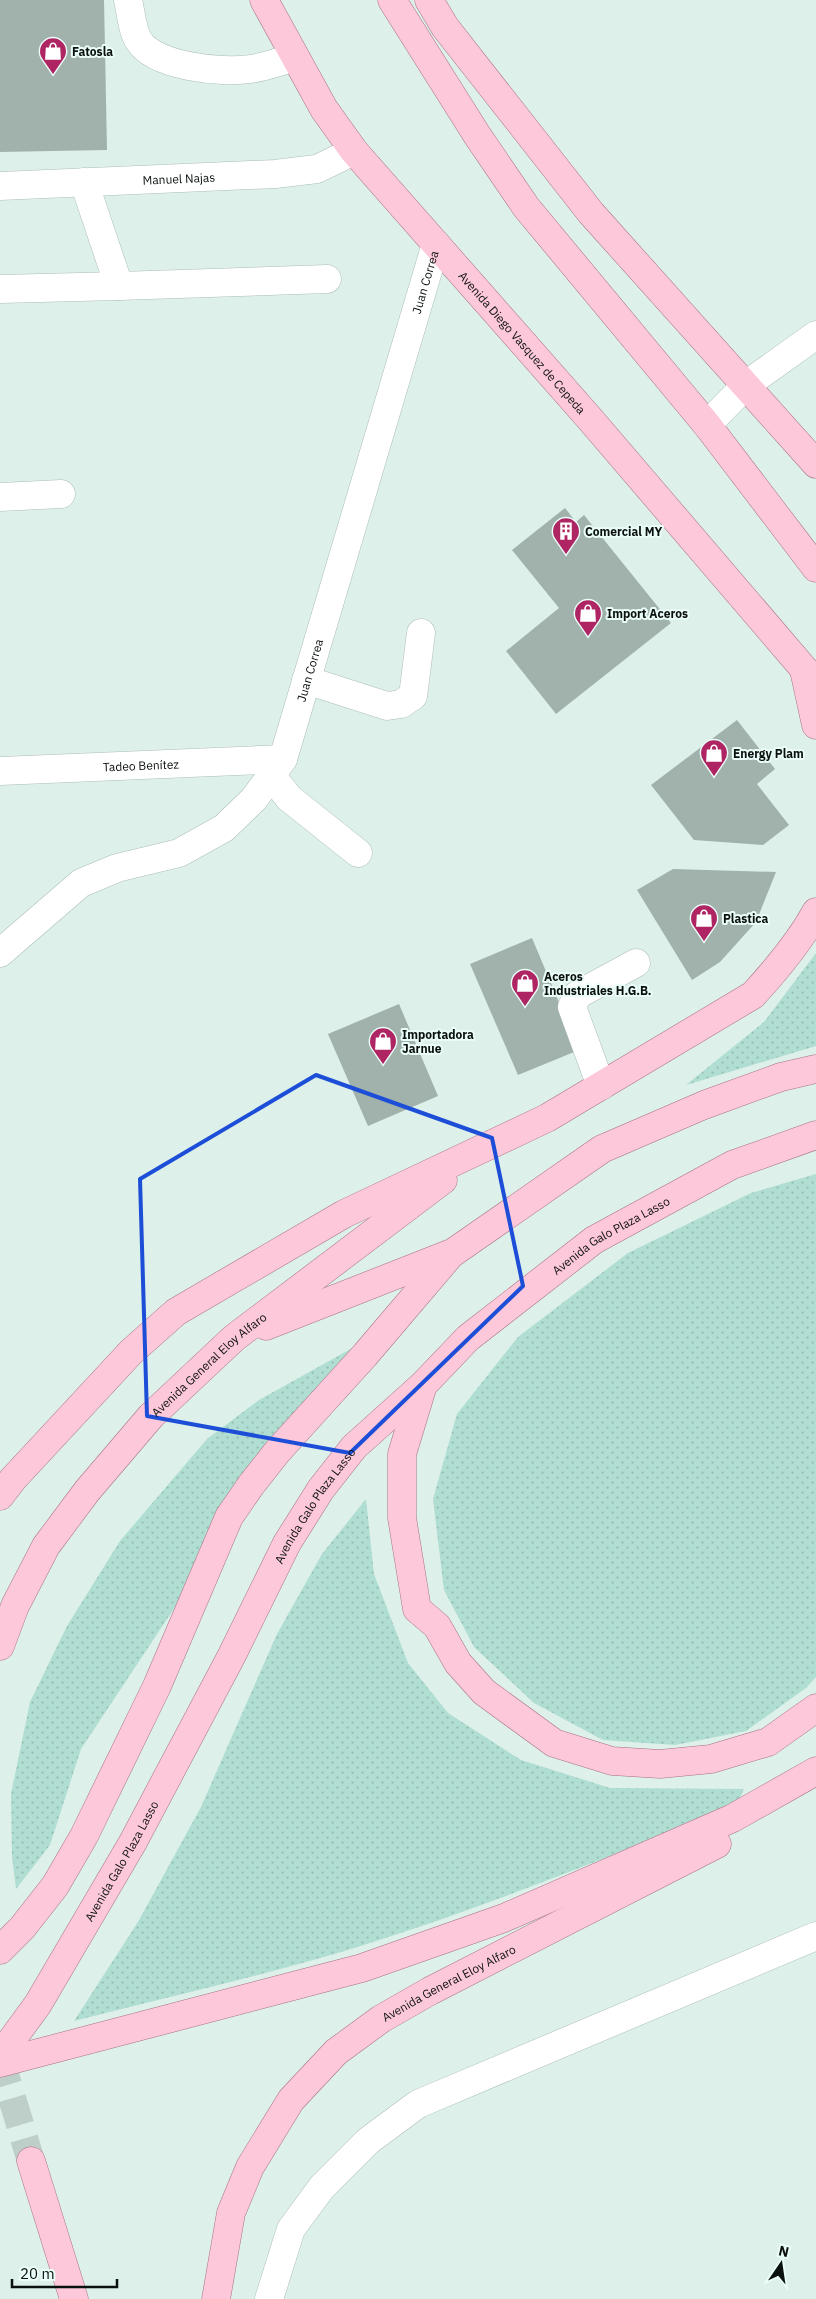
<svg xmlns="http://www.w3.org/2000/svg" width="816" height="2299" viewBox="0 0 816 2299" font-family="'IBM Plex Sans',sans-serif">
<style>
.green{fill:url(#green-dots)}
.building{fill:#a1b2ad}
.lines{fill:none;stroke-linecap:round;stroke-linejoin:round}
.major-tunnel{stroke:#becfc9;stroke-width:28;stroke-dasharray:28 14;stroke-linecap:butt}
.minor-casing{stroke:#acbeb9;stroke-width:29}
.major-casing{stroke:#a77182;stroke-width:29}
.minor{stroke:#fff;stroke-width:28}
.major{stroke:#fdc8d9;stroke-width:28}
.marked{fill:none;stroke:#1d4ed8;stroke-width:4;stroke-linejoin:round}
.labels{text-anchor:middle;dominant-baseline:central;stroke-width:4;stroke-linejoin:round;paint-order:stroke}
.poi-label{font-size:12px;font-weight:bold;fill:#0b110f;stroke:#eafdf8;text-anchor:start}
.street-label{font-size:12px;fill:#0b110f;stroke:#eafdf8}
</style>
<defs>
<pattern id="green-dots" width="8" height="8" patternUnits="userSpaceOnUse" patternTransform="scale(1.25)"><rect width="8" height="8" fill="#b0ded2"/><path d="M2 2h.1M6 6h.1" fill="none" stroke="#96bdb3" stroke-width="1.8" stroke-linecap="round"/></pattern>
</defs>
<rect width="100%" height="100%" fill="#ddf0ea"/>
<!-- green -->
<g class="green">
<polygon points="816,953 816,1046 686,1085 764,1022"/>
<polygon points="816,1174 816,1677 806,1688 746,1731 675,1745 603,1740 534,1703 474,1647 444,1590 433,1499 457,1414 518,1337 628,1253 751,1193"/>
<polygon points="356,1346 220,1539 81,1749 50,1845 16,1889 12,1857 11,1794 30,1702 67,1626 120,1541 207,1439 259,1400"/>
<path d="M 366,1499 L 374,1574 L 408,1663 L 448,1713 L 521,1760 L 610,1788 L 744,1789 L 736,1806 C 615,1854 494,1904 370,1943 C 273,1974 173,1995 74,2021 L 138,1922 L 201,1807 L 277,1634 L 322,1554 Z"/>
</g>
<!-- building -->
<g class="building">
<polygon points="0,0 104,0 107,150 0,152"/>
<polygon points="565,508 576,522 584,515 671,623 556,714 506,651 559,608 512,550"/>
<polygon points="737,720 775,769 757,784 789,825 763,845 694,840 651,785"/>
<polygon points="673,869 776,872 756,922 720,962 692,980 637,890"/>
<polygon points="532,938 579,1050 518,1075 470,964"/>
<polygon points="399,1004 438,1096 368,1126 328,1034"/>
</g>
<g class="lines">
<!-- major-tunnel -->
<polyline class="major-tunnel" points="0,2058 31,2161"/>
<!-- minor casing -->
<g class="minor-casing">
<g id="minor">
<path d="M 128,0 C 131,12 132,31 139,41 C 155,67 222,73 250,69 C 265,67 281,61 295,57"/>
<polyline points="84,182 119,286 327,279"/>
<path id="s1" d="M 0,186 L 275,174 L 317,169 L 354,151"/>
<polyline points="0,289 119,286"/>
<polyline points="707,425 746,385 816,335"/>
<polyline points="0,497 61,494"/>
<polyline points="306,680 387,706 401,704 413,696 421,633"/>
<path id="s2" d="M 0,771 L 283,759"/>
<polyline points="271,775 289,798 358,853"/>
<path id="s3" d="M 0,953 L 81,883 L 117,868 L 179,853 L 224,828 L 254,799 L 283,759 L 436,244"/>
<polyline points="601,1086 572,1007 577,995 636,963"/>
<polyline points="269,2299 291,2229 322,2187 368,2141 418,2104 816,1936"/>
</g>
</g>
<!-- major casing -->
<g class="major-casing">
<g id="major">
<path id="s4" d="M 264,0 L 324,109 L 354,151 L 590,419 L 816,683"/>
<polyline points="392,0 477,135 526,207 707,425 816,568"/>
<polyline points="429,0 445,27 591,213 816,464"/>
<polyline points="804,670 816,725"/>
<polyline points="266,1326 449,1254"/>
<polyline points="423,1385 402,1454 402,1518 417,1609 437,1626 458,1663 484,1692 554,1743 612,1761 660,1764 711,1759 768,1742 816,1708"/>
<path d="M 0,1496 L 13,1479 L 131,1352 L 176,1312 L 344,1214 L 547,1118 L 753,995 C 777,969 799,943 816,912"/>
<path id="s5" d="M 0,1646 L 15,1606 L 46,1546 L 87,1491 L 151,1416 L 234,1338 L 443,1180"/>
<polyline points="0,1950 22,1928 55,1886 84,1836 157,1686 229,1517 251,1485 277,1452 365,1355 451,1254 602,1149 704,1105 781,1077 816,1069"/>
<path id="s6" d="M 0,2056 L 38,2004 L 133,1842 L 232,1655 L 287,1543 L 321,1489 L 354,1447 L 423,1385 L 468,1338 L 594,1240 L 732,1165 L 816,1135"/>
<polyline points="0,2063 362,1968 504,1918 733,1818 816,1771"/>
<polyline points="31,2161 74,2299"/>
<path id="s7" d="M 216,2299 L 231,2213 L 250,2167 L 291,2100 L 336,2052 L 381,2019 L 430,1991 L 717,1844"/>
</g>
</g>
<!-- minor -->
<use href="#minor" class="minor"/>
<!-- major -->
<use href="#major" class="major"/>
</g>
<!-- marked area -->
<path class="marked" d="M 316,1075 L 492,1138 L 523,1286 L 350,1453 L 147,1416 L 140,1179 Z"/>
<!-- icons -->
<defs>
<g id="shop-pin" transform="scale(1.4375)"><path d="M0 17L-7.5 6A9.5 9.5 0 1 1 7.5 6Z" fill="#af2563" stroke="#eafdf8"/><path d="M-5-2.5h2.3a2.7 3.5 0 0 1 5.4 0H5L5.5 6h-11ZM-1.5-2.5h3a1.5 2.3 0 0 0-3 0Z" fill="#fff"/></g>
<g id="building-pin" transform="scale(1.4375)"><path d="M0 17L-7.5 6A9.5 9.5 0 1 1 7.5 6Z" fill="#af2563" stroke="#eafdf8"/><path d="M-4-6H4V6H1V3H-1V6H-4ZM-2.5-4.3h1.7v1.8h-1.7ZM.8-4.3h1.7v1.8H.8ZM-2.5-1h1.7V.8h-1.7ZM.8-1h1.7V.8H.8Z" fill="#fff"/></g>
</defs>
<g fill-rule="evenodd">
<use href="#shop-pin" x="53" y="51"/>
<use href="#building-pin" x="566" y="531"/>
<use href="#shop-pin" x="588" y="613"/>
<use href="#shop-pin" x="714" y="753"/>
<use href="#shop-pin" x="704" y="918"/>
<use href="#shop-pin" x="525" y="983"/>
<use href="#shop-pin" x="383" y="1041"/>
</g>
<g class="labels">
<!-- poi labels -->
<g class="poi-label">
<text x="72" y="51">Fatosla</text>
<text x="585" y="531">Comercial MY</text>
<text x="607" y="613">Import Aceros</text>
<text x="733" y="753">Energy Plam</text>
<text x="723" y="918">Plastica</text>
<text x="544" y="976">Aceros<tspan x="544" dy="14">Industriales H.G.B.</tspan></text>
<text x="402" y="1034">Importadora<tspan x="402" dy="14">Jarnue</tspan></text>
</g>
<!-- street labels -->
<g class="street-label">
<text stroke="none"><textPath href="#s1" startOffset="179">Manuel Najas</textPath></text>
<text stroke="none"><textPath href="#s3" startOffset="850">Juan Correa</textPath></text>
<text stroke="none"><textPath href="#s4" startOffset="431">Avenida Diego Vasquez de Cepeda</textPath></text>
<text stroke="none"><textPath href="#s3" startOffset="445">Juan Correa</textPath></text>
<text stroke="none"><textPath href="#s2" startOffset="141">Tadeo Benítez</textPath></text>
<text stroke="none"><textPath href="#s6" startOffset="1040">Avenida Galo Plaza Lasso</textPath></text>
<text stroke="none"><textPath href="#s5" startOffset="355">Avenida General Eloy Alfaro</textPath></text>
<text stroke="none"><textPath href="#s6" startOffset="635">Avenida Galo Plaza Lasso</textPath></text>
<text stroke="none"><textPath href="#s6" startOffset="230">Avenida Galo Plaza Lasso</textPath></text>
<text stroke="none"><textPath href="#s7" startOffset="414">Avenida General Eloy Alfaro</textPath></text>
</g>
</g>
<!-- north arrow -->
<g transform="translate(781 2264) rotate(13)" stroke="#eafdf8" stroke-width="4" paint-order="stroke">
<path d="M0-4L9 19L0 12L-9 19Z" fill="#0b110f"/>
<text y="-8" font-size="14" font-weight="bold" text-anchor="middle" fill="#0b110f">N</text>
</g>
<!-- scale -->
<path d="M12 2279v8h105v-8" fill="none" stroke="#0b110f" stroke-width="2.5"/>
<text x="20" y="2279" font-size="15" fill="#0b110f" stroke="#eafdf8" stroke-width="4" paint-order="stroke">20 m</text>
</svg>
